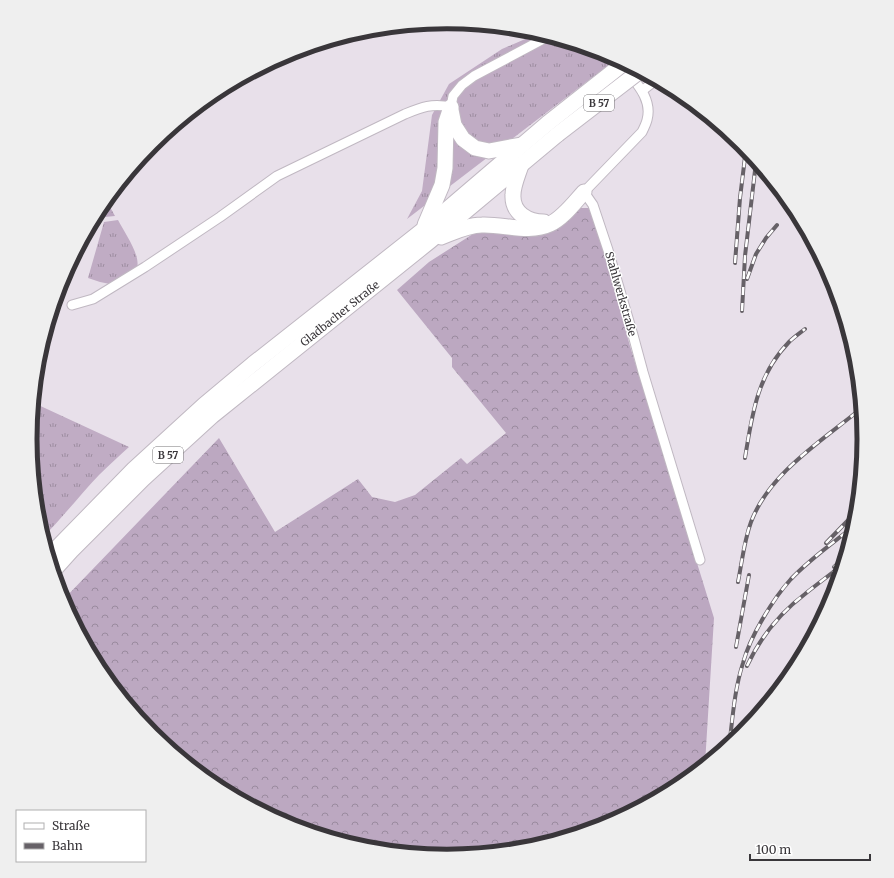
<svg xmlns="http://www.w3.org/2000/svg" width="894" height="878" viewBox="0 0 894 878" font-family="Merriweather,serif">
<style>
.grass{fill:url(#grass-tufts)}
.forest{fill:url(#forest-crowns)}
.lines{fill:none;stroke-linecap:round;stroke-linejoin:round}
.minor-casing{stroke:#c0b8c2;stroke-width:11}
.primary-casing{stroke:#c0b8c2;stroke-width:17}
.minor{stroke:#fff;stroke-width:9}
.primary{stroke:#fff;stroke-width:15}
.rail-casing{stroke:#666167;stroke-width:4}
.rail{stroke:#fff;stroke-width:2.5;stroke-dasharray:8;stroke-linecap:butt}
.primary-bridge-casing{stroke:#c0b8c2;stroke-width:17;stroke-linecap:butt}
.primary-bridge{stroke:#fff;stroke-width:15}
.labels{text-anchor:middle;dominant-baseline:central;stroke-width:3;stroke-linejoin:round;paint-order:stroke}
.shield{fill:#fff;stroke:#747275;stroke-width:1}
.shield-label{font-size:10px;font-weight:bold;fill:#39363a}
.street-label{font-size:11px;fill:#39363a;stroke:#fff}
.rim{fill:none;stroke:#39363a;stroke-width:5}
</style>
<defs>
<pattern id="grass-tufts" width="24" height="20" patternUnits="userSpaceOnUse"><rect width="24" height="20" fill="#c0acc4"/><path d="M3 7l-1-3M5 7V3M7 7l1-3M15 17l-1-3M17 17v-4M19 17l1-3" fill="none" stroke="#9d8da0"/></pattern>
<pattern id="forest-crowns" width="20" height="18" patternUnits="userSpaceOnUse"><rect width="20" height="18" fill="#bca8c1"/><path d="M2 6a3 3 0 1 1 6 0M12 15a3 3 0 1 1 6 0" fill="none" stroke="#9a8a9e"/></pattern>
</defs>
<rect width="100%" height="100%" fill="#e8e0ea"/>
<!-- grass -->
<g class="grass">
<polygon points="539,33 603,53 610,64 407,219 422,191 432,115 449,84 502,49"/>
<path d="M 118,220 C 124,232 141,255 137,268 L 110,284 L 100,282 L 88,278 L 104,222 Z"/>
<path d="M 34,403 L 129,447 C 119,456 109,465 99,475 C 80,495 63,517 43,537 L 38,520 L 30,439 Z"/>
</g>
<!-- forest -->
<g class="forest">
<polygon points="106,200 115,216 94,218 100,207"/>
<polygon points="579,208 591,208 630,346 714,618 705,764 678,786 606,824 528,848 447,856 365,848 287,824 215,786 152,734 100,670 63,600 219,438 275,532 358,479 372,497 395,502 415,495 461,458 467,464 506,433 452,367 452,358 397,290 429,262 476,232 544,235 564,223"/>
</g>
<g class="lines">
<!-- minor casing -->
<g class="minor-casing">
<g id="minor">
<path d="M 630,75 C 640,87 652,102 647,120 C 646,124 644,128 642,132 L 584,192 L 593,205 L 608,250 L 633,335 L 643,372 L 700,560"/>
<polyline points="643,90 656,80"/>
<path d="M 72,305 L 93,299 L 145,267 L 220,217 L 277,176 L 405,114 C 422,107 432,103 451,107 L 453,96 L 462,85 L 474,76 L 549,36"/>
</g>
</g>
<!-- primary casing -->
<g class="primary-casing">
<g id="primary">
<polyline points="451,110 454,125 463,139 475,148 489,151 521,145"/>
<path d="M 521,165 C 518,175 513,185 513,195 C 512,213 528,222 544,222"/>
<polyline points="425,225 442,185 445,168 446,122 451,107"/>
<path d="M 441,237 C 454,232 468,225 482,225 C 504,224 529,234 550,224 C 563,218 574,203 584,192"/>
<polyline points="49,556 134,469 204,405 253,364 423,230 548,123"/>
<path id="s1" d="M 53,571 L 71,551 L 143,479 L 212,416 L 430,241 L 558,134"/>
</g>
</g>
<!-- minor -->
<use href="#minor" class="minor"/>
<!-- primary -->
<use href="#primary" class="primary"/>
<!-- rail casing -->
<g class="rail-casing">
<g id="rail">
<polyline points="735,263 740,198 746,149"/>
<polyline points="747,279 756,254 766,238 777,225"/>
<polyline points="742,311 745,256 756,162"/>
<path d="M 745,458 C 752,415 757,375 789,342 C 794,337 800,333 805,329"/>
<polyline points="826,543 857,511"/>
<polyline points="834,567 845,557"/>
<path d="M 738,582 C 742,562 744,541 751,522 C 769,474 820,442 858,411"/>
<polyline points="736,647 749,575"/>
<path d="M 747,666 C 760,638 780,613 805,594 C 817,584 830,575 842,565"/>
<path d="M 730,739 C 733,713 735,688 743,663 C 750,637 772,600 791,579 C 810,559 833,543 854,526"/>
</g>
</g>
<!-- rail -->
<use href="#rail" class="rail"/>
<!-- primary-bridge casing -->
<g class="primary-bridge-casing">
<g id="primary-bridge">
<polyline points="548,123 624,63"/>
<polyline points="558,134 640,71"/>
</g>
</g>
<!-- primary-bridge -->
<use href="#primary-bridge" class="primary-bridge"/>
</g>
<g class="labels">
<!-- shield labels -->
<g class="shield">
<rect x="584" y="95" width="30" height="16" rx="3"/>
<rect x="153" y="447" width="30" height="16" rx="3"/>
</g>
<g class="shield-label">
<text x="599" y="103">B 57</text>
<text x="168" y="455">B 57</text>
</g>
<!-- street labels -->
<g class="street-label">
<text transform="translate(621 294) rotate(74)">Stahlwerkstraße</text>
<text stroke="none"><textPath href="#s1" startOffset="386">Gladbacher Straße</textPath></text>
</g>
</g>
<!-- crop -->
<path d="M0 0H894V878H0ZM37 439a410 410 0 1 1 820 0a410 410 0 1 1-820 0Z" fill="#efefef" fill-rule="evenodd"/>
<path class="rim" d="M37 439a410 410 0 1 1 820 0a410 410 0 1 1-820 0Z"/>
<!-- legend -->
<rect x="16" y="810" width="130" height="52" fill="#ffffff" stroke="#b0afb0"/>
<rect x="24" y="823" width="20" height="6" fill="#ffffff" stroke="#b0afb0"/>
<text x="52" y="830" font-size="12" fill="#39363a">Straße</text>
<rect x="24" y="843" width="20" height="6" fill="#666167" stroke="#b0afb0"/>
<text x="52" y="850" font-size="12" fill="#39363a">Bahn</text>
<!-- scale -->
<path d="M750 854v6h120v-6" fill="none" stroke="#39363a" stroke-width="2"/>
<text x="756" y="854" font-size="12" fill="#39363a" stroke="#ffffff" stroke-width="3" paint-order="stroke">100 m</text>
</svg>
